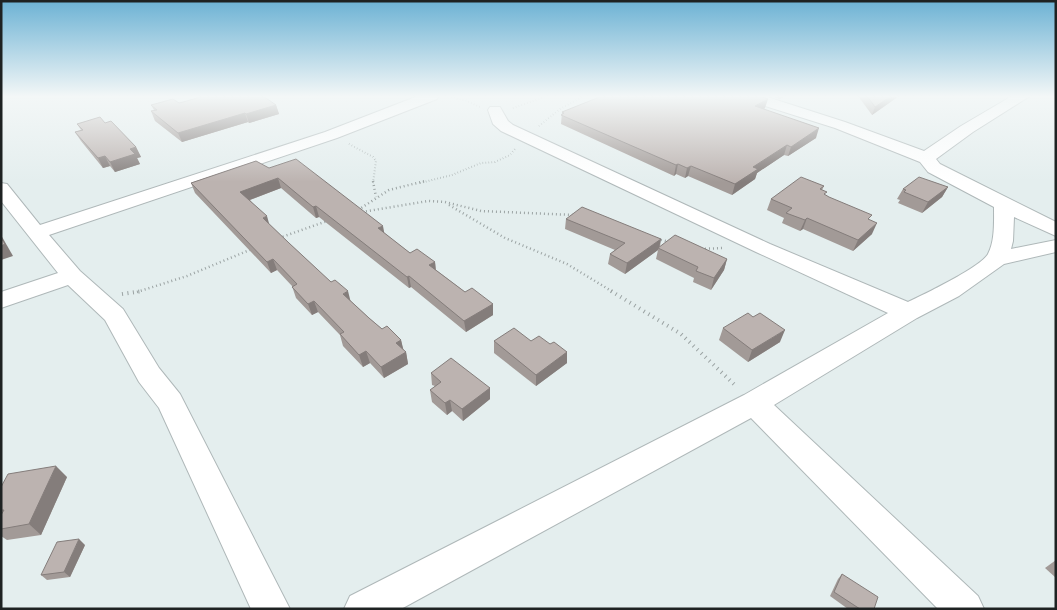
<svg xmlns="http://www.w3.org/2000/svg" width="1057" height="610" viewBox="0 0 1057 610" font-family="'Noto Sans',sans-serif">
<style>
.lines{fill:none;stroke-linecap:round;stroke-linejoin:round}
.street-casing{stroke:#afb8b9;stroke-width:2}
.path-far2{stroke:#9ba3a3;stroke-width:2;stroke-dasharray:0.5 2.5;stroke-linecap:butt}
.path-far1{stroke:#9ba3a3;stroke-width:2.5;stroke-dasharray:1 3;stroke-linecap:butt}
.path{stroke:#9ba3a3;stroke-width:4;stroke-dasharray:1 4.5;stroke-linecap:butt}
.street{fill:#fff;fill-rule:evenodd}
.wall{fill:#a29a97}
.shaded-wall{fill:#847d7b}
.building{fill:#bcb3b0;stroke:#847d7b}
</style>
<rect width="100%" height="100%" fill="#e4eeee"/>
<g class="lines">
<!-- street casing -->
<g class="street-casing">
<g id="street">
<polygon points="418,96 439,96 437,99 337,138 49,235 80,271 123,309 159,368 180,394 290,609 251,609 159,408 139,382 105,320 68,285 1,308 1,292 58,273 1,201 1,183 7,184 40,225 325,132"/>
<path d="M 741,96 L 764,96 L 845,122 L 924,151 L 961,126 L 1012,96 L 1030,96 L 973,132 L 936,159 L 940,164 L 1056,222 L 1056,236 L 1014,217 L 1013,241 L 1011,249 L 1056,240 L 1056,252 L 1004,264 L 959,296 L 917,318 L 774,405 L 978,596 L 984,609 L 938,609 L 751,418 L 401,609 L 344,609 L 350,596 L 744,395 L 888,313 L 756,252 L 501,131 L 493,124 L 488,110 L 490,107 L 500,107 L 508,121 L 513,125 L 770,244 L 908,302 C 923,295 981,267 988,254 C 995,241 994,222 994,207 L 928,172 L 920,162 L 835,128 L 743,99 Z"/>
</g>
</g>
<!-- path-far2 -->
<g class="path-far2">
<polyline points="448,97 465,100 480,107"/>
<polyline points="513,108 547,96"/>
<polyline points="539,126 560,109 584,96"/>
<polyline points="349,144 373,157 376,161 373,183"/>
<polyline points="420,183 452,175 481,163 495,162 510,155 515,149"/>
</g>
<!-- path-far1 -->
<g class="path-far1">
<polyline points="373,181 376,197"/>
<polyline points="449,205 505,238 567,264 613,292"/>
<polyline points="358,210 389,190 425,181"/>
<polyline points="362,212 428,201 445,202 481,211 574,215"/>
<polyline points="279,238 327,221"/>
<polyline points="657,239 670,242"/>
<polyline points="701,249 722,248"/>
<polyline points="137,292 187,276 252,249"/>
</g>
<!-- path -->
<g class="path">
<polyline points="611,291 681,334 737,387"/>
<polyline points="122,294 143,291"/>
</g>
<!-- street -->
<use href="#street" class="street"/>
</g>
<!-- wall -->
<g class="wall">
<polygon points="771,96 785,96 780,99"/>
<polygon points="858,96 899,96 872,115"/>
<polygon points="179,103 276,105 279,114 249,123 248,122 182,142 155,121 151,111 154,110 151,105"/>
<polygon points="765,108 764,109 816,138 788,156 784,155 757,173 755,179 732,195 688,176 685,178 676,174 674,176 561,124 562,112"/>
<polygon points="105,123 136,147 141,157 137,158 140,164 115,172 110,166 103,168 81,141 75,132 81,130 77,124"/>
<polygon points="256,161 384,233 410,253 435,262 436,270 465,292 493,304 493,315 466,332 411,287 409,288 319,217 316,218 281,188 250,200 269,224 289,243 369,318 382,329 401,340 403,350 406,352 408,364 384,378 370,363 363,367 343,346 340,335 318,312 312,315 296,298 292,286 277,270 271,273 195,193 191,183"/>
<polygon points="824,186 822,190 826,196 870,220 872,234 853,251 803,229 800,231 782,223 784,218 767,210 771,199"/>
<polygon points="948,187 942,197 922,213 898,203 900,200 897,199 903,189"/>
<polygon points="566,219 661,239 660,247 727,259 724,270 711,290 693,282 694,278 656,259 658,250 625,274 608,264 610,254 615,250 565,229"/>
<polygon points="723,328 780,342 748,362 719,340"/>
<polygon points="494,341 531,341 550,344 567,352 567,363 536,386 494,353"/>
<polygon points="431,373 490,388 490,399 463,421 452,411 447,415 432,402 430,390 435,386 432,385"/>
<polygon points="67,477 41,535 7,540 1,536 1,487"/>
<polygon points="85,545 70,577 47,580 41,575"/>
<polygon points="1056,560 1056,578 1045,568"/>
<polygon points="842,574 874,609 848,609 830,596 838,579"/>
</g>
<!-- shaded-wall -->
<g class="shaded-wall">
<polygon points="891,96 899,96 872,115 875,107"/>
<polygon points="768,99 765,108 752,115 755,106"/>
<polygon points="276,105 279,114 249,123 246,114"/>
<polygon points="245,113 248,122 182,142 178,133"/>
<polygon points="819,128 816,138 788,156 791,147"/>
<polygon points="787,145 784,155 757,173 755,179 732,195 735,184 753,167"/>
<polygon points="136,147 141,157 137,158 140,164 115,172 110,162 130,149"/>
<polygon points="105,156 110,166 103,168 98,158"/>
<polygon points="678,164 676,174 674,176 676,165"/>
<polygon points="691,166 688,176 685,178 687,168"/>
<polygon points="278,178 281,188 244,202 240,192"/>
<polygon points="948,187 942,197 922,213 928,202"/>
<polygon points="316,206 319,217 316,218 313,207"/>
<polygon points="267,216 270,227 263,218"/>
<polygon points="807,218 803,229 800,231 805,220"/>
<polygon points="877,223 872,234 853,251 858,240"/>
<polygon points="383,226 385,237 378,228"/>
<polygon points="1,235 13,256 1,260"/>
<polygon points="661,239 659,248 658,248 658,250 625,274 627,263"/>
<polygon points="273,259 277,270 271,273 267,262"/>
<polygon points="727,259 724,270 711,290 714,278"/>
<polygon points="435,262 436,274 429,265"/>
<polygon points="409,276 411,287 409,288 407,277"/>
<polygon points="348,291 351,303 343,294"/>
<polygon points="314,301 318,312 312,315 308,304"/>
<polygon points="493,304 493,315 466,332 464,321"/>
<polygon points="785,330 780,342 748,362 752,350"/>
<polygon points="401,340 404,352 396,343"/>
<polygon points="366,351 370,363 363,367 359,355"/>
<polygon points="406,352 408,364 384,378 381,367"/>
<polygon points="567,352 567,363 536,386 536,375"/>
<polygon points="490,388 490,399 463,421 462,409"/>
<polygon points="450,400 452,411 447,415 445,403"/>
<polygon points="56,466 67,477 41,535 29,524"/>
<polygon points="79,539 85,545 70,577 64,572"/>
</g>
<!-- building -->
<g class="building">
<polygon points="204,96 263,96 276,105 246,114 245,113 178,133 151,111 157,110 151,105 173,99 179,103 183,102"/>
<polygon points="602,96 760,96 768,99 755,106 819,128 791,147 787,145 753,167 758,169 735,184 691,166 687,168 678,164 676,165 561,115 564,113 562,112"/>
<polygon points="867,96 891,96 875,107"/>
<polygon points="100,117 105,123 111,121 136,147 130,149 135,154 110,162 105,156 98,158 75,132 83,130 77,124"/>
<polygon points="296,159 383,226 378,228 410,253 417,249 435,262 429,265 465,292 472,288 493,304 464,321 409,276 407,277 316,206 313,207 278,178 240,192 267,216 263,218 289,243 331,282 335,280 348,291 343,294 369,318 382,329 387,326 401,340 396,343 406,352 381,367 366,351 359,355 340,334 344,332 314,301 308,304 292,287 297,284 273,259 267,262 191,183 256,161 269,168"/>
<polygon points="801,177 824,186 820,189 827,192 824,194 829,197 872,215 868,219 877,223 858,240 807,218 805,220 786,213 792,208 771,199"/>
<polygon points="919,177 948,187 928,202 904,192 906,190 903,189"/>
<polygon points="582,207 661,239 627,263 610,254 625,243 566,219"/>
<polygon points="675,235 727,259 714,278 696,271 698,267 658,248"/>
<polygon points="1,238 5,244 1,246"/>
<polygon points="748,313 753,317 760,313 785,330 752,350 723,328"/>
<polygon points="514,328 531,341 539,336 550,344 554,342 567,352 536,375 494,341"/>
<polygon points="451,358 490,388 462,409 450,400 445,403 430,390 441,382 431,373"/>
<polygon points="56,466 29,524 1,529 1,515 4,510 1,510 1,487 8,474"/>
<polygon points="79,539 64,572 41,575 57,542"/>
<polygon points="842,574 878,597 874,609 860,609 834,592"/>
</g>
<!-- sky -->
<linearGradient id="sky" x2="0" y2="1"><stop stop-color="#6cb2d4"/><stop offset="0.53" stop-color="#f3f7f7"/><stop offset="1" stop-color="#f3f7f7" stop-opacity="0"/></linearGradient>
<rect width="1057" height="182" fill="url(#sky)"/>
<!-- border -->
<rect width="1057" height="610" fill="none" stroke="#1e2222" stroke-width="5"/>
</svg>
